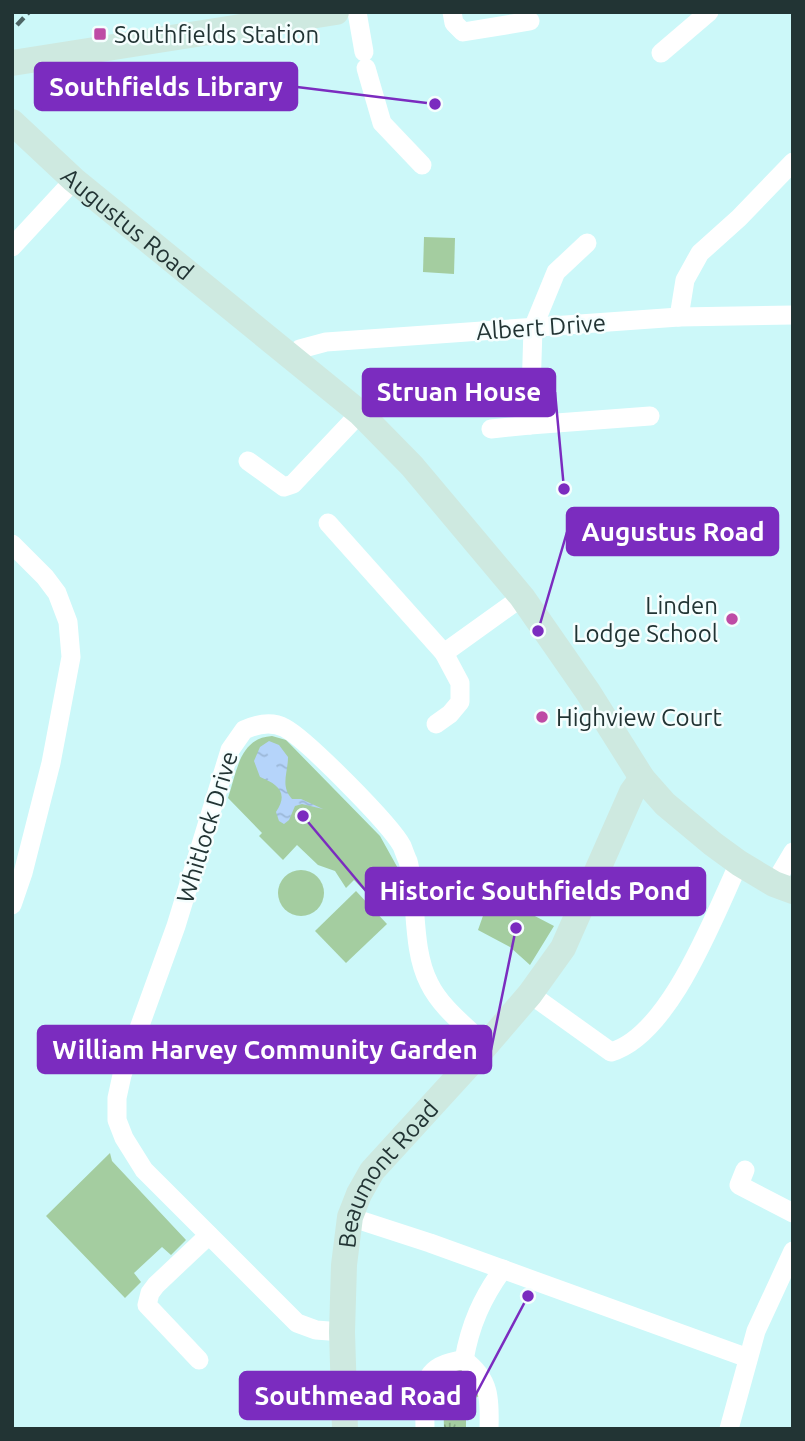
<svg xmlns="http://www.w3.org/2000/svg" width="805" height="1441" viewBox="0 0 805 1441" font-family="Ubuntu,sans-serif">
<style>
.grass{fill:url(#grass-tufts)}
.park{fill:#a4cda0}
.water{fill:url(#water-ripples)}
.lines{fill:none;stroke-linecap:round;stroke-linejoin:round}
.street{stroke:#fff;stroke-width:19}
.secondary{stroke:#cee9e0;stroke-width:26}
.rail{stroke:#4d6565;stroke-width:4.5;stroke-dasharray:10 5;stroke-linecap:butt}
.poi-dot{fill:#be4ba5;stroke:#f5fefe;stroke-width:2.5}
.labels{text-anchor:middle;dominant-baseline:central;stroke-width:5;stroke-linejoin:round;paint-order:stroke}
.poi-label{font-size:24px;fill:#223434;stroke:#f5fefe;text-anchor:start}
.street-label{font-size:24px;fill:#223434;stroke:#f5fefe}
.leader{fill:none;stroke:#7b2cbf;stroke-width:2.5}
.callout-dot{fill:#7b2cbf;stroke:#f5fefe;stroke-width:2.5}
.callout{fill:#7b2cbf;stroke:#7b2cbf;stroke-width:2.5}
.callout-label{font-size:26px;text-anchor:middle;font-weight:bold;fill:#fff}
</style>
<defs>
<pattern id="grass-tufts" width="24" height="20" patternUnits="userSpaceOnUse" patternTransform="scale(1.75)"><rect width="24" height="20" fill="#a4cda0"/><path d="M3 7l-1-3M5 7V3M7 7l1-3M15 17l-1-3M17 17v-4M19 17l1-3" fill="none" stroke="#85a783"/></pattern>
<pattern id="water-ripples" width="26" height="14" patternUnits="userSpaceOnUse" patternTransform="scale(1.75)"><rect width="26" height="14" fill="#b5d4fa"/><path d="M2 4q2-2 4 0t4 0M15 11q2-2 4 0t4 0" fill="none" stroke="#9bb7d7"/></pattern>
</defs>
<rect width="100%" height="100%" fill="#ccf8f9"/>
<!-- grass -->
<polygon class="grass" points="462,1369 473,1374 482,1395 466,1402 466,1429 444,1429 443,1391 429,1390 434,1376"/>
<!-- park -->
<g class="park">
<polygon points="424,237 455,238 454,274 423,272"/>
<path d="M 272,736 L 286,740 L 380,836 L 400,872 L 404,907 C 381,908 369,896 354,880 L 346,888 L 335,871 L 318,865 L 297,845 L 283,860 L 259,836 L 262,833 L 228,798 C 237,772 239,738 272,736 Z"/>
<circle cx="301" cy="893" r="23"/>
<polygon points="356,891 387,924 346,963 315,931"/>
<polygon points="491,893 554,926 530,965 510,947 478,930"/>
<polygon points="110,1153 112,1161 186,1240 171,1255 162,1247 134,1273 141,1282 125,1298 46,1216"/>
</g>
<!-- water -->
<path class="water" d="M 269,741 L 279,745 L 288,757 C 288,773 280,786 292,799 L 301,799 L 323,809 L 302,804 L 295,806 L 289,820 L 284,824 L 279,821 L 276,812 C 289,793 278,784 260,777 L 254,761 L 260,747 Z"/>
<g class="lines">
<!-- street -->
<g class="street">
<polyline points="357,12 364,52"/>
<polyline points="452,12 454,23 463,32 530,21"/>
<polyline points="661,53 709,12"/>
<polyline points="366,68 382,123 422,165"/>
<polyline points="587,243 556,272 533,328 530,425 650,416"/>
<polyline points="12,247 74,180"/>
<polyline points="679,317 685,280 700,253 739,218 793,162"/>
<polyline points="293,357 300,349 326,342 679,317 793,315"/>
<polyline points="491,429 530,425"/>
<polyline points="248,461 284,487 293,484 360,413"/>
<polyline points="328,523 444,653 460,683 460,702 450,714 436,724"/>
<polyline points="12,544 45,577 57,593 68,622 71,657 51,763 23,873 12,905"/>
<polyline points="444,653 522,597"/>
<polyline points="774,884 793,852"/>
<path d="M 530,994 L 611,1052 C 670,1035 714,916 739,863"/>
<polyline points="745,1170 739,1185 793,1213"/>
<polyline points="350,1217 430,1243 748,1358"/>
<path d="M 342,1332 L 316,1330 L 297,1323 L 144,1170 L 124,1138 L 117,1120 L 117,1098 L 122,1075 L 176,926 L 230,750 L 244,730 C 257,724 272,721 285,728 C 307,740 390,824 402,846 C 404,851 406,857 408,861 C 418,899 411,948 429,983 C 441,1008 466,1026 486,1046"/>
<polyline points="199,1360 147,1305 150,1293 156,1285 209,1235"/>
<path d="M 464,1360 C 470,1325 482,1298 503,1269"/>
<path d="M 425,1429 C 425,1390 417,1365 464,1360 C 490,1379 490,1399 489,1429"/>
<polyline points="729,1429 756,1331 793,1251"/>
</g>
<!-- secondary -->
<g class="secondary">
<polyline points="12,63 336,12"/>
<path id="s1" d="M 12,122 L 74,180 L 360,413 L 412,466 L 522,597 L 588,692 L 642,778 L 665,804 L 713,844 L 739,863 L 774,884 L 793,891"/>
<path id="s2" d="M 345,1429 L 342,1332 L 344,1265 L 350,1217 L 359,1194 L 372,1171 L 468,1066 L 530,994 L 563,948 L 632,792 L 642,778"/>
</g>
<!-- rail -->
<polyline class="rail" points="17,25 29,12"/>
</g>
<!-- markers -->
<g class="poi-dot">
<rect x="93" y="27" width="14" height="14" rx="3.5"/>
<circle cx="732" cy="619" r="7"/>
<circle cx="542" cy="717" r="7"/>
</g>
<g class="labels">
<!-- poi labels -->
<g class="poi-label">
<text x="114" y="34">Southfields Station</text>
<text x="718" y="605" text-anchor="end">Linden<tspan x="718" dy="28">Lodge School</tspan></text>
<text x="556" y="717">Highview Court</text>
</g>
<!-- street labels -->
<g class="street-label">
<text stroke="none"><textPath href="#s1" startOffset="154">Augustus Road</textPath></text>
<text transform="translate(541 327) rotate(-4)">Albert Drive</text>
<text transform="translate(207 827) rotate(-73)">Whitlock Drive</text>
<text stroke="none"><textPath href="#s2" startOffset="268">Beaumont Road</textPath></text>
</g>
</g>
<!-- callouts -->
<path class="leader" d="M435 104L297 87M564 489L555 392M538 631L567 532M303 816L366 891M516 928L491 1050M528 1296L475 1396"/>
<g class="callout-dot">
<circle cx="435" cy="104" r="7"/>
<circle cx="564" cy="489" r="7"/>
<circle cx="538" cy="631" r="7"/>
<circle cx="303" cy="816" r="7"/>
<circle cx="516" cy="928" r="7"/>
<circle cx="528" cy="1296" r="7"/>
</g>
<g class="callout">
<rect x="35" y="63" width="262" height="47" rx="7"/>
<rect x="363" y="369" width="192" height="47" rx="7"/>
<rect x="567" y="508" width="211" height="47" rx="7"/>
<rect x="366" y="868" width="339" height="47" rx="7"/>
<rect x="38" y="1026" width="453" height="47" rx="7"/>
<rect x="240" y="1372" width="235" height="47" rx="7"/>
</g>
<g class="callout-label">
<text x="166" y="96">Southfields Library</text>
<text x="459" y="401">Struan House</text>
<text x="673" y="541">Augustus Road</text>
<text x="535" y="900">Historic Southfields Pond</text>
<text x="265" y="1059">William Harvey Community Garden</text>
<text x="358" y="1405">Southmead Road</text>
</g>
<!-- border -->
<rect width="805" height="1441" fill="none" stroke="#223434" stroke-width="28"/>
</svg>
